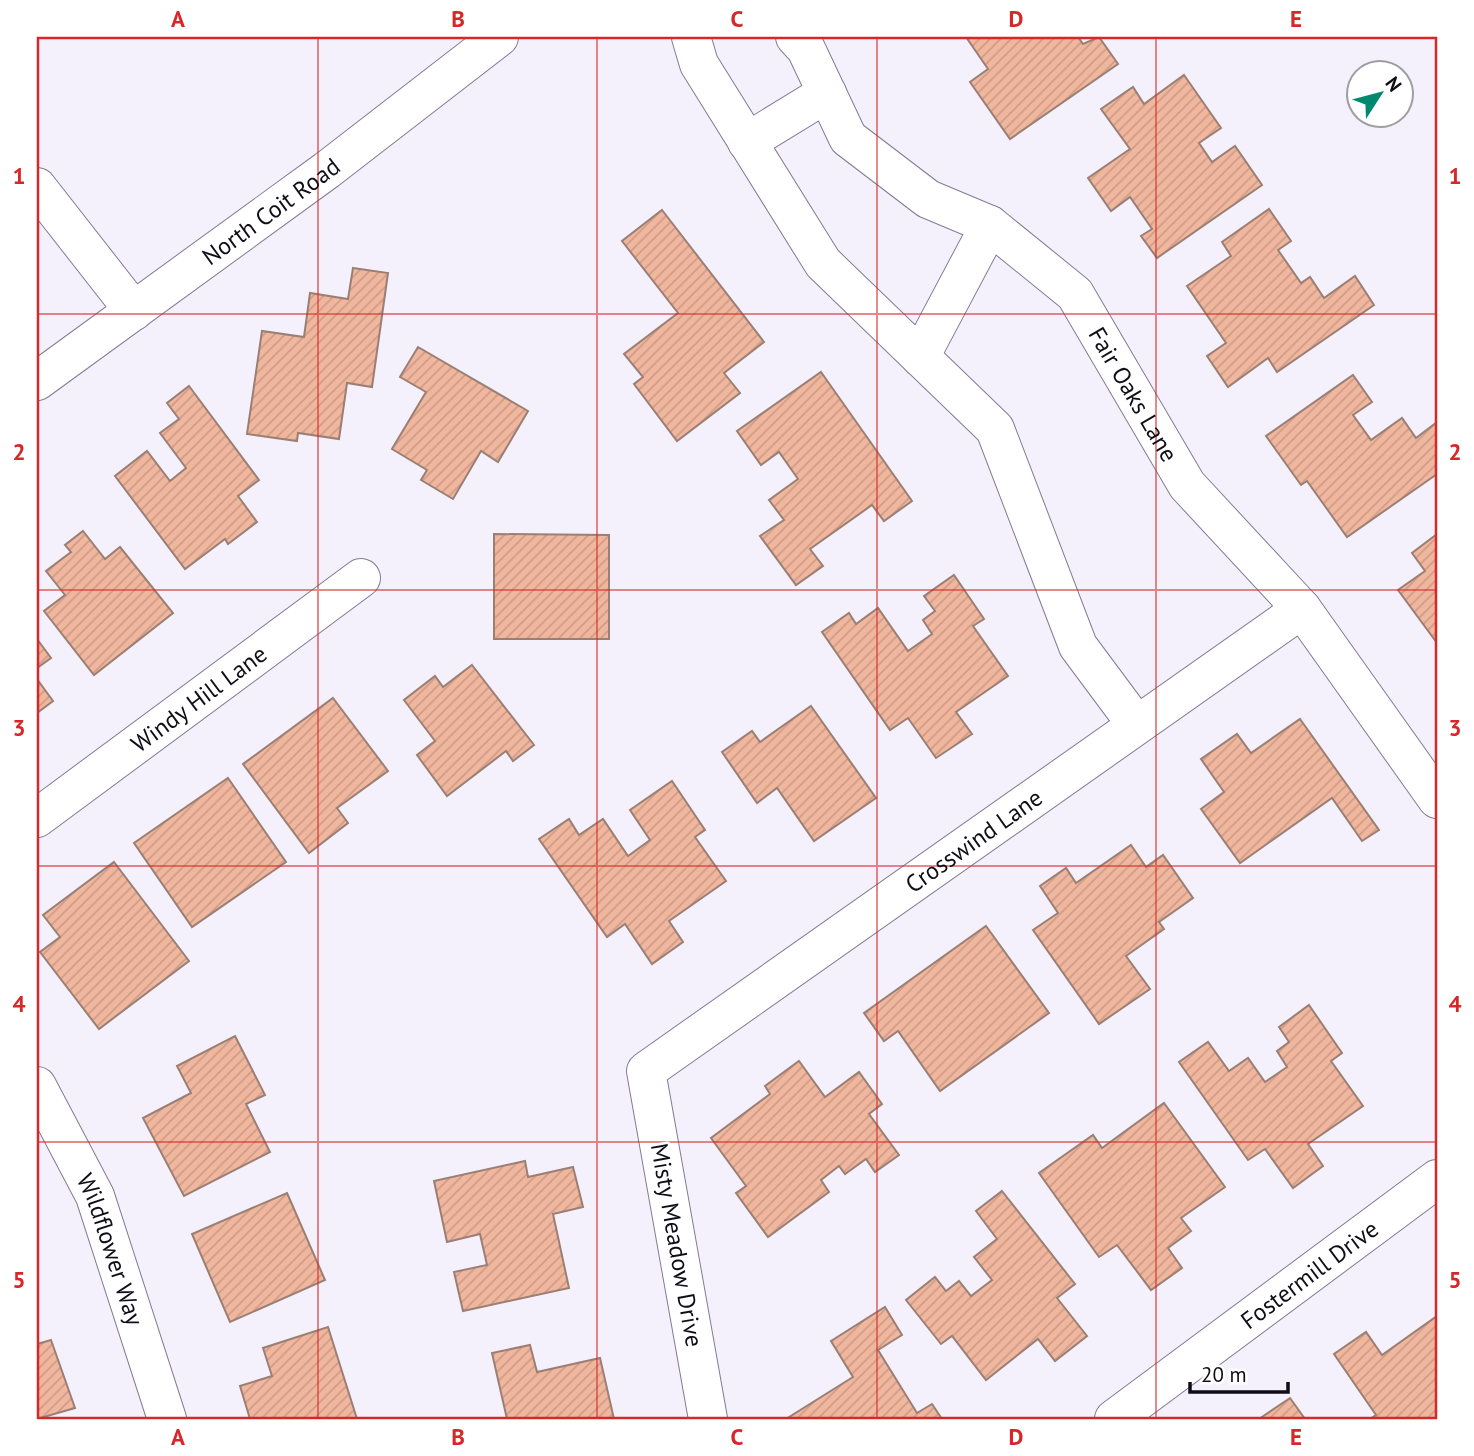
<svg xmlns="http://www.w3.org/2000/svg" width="1474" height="1456" viewBox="0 0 1474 1456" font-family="'PT Sans',sans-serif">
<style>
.building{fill:url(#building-hatch);stroke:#9b7f74;stroke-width:2}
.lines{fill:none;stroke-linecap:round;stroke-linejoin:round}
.minor-casing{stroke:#837b94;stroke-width:40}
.minor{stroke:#fff;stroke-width:38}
.grid{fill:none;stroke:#d62828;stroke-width:2;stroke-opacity:0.55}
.labels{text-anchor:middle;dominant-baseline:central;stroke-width:5;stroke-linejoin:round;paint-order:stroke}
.street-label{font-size:24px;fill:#100d16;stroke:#fff}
.neatline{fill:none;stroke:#d62828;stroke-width:2.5}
.grid-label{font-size:23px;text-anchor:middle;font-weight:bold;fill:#d62828}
</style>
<defs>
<pattern id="building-hatch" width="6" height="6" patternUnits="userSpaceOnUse" patternTransform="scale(1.75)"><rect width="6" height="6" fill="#f1b79e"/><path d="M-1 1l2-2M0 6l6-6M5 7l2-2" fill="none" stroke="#ce9c87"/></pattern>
</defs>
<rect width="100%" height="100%" fill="#f4f1fc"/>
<!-- building -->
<g class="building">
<polygon points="966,37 1078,37 1083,44 1099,37 1118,64 1010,139 970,82 988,69"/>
<polygon points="1184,75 1221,128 1199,143 1212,162 1235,146 1262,185 1157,258 1141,236 1152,229 1130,197 1111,211 1088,178 1130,149 1101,109 1133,87 1144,104"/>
<polygon points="1269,209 1291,241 1278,250 1301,283 1310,277 1324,298 1355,276 1374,305 1277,372 1268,358 1228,387 1207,356 1226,343 1187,286 1231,256 1222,242"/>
<polygon points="662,210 764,342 724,373 740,393 677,441 634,384 643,377 624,354 678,313 622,241"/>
<polygon points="353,268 388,273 372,387 347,383 339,439 298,433 297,441 247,434 262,331 304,337 310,293 348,299"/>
<polygon points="418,347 528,411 498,462 481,451 453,499 421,480 427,470 392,449 426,392 400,377"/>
<polygon points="821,372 912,501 884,521 872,505 810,549 823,566 796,585 760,536 784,520 769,500 798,479 779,452 761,465 737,431"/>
<polygon points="1353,375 1372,402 1353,415 1371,440 1402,418 1416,438 1437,422 1437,474 1347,537 1307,481 1301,485 1266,436"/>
<polygon points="189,386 259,480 238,496 257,522 228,544 225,539 185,569 115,476 147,451 170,481 186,468 160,433 179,419 167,403"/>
<polygon points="83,531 105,559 120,547 173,613 94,675 44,611 65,595 46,571 71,552 65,545"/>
<polygon points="494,534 609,535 609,639 494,639"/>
<polygon points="1437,534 1437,643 1398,590 1425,571 1412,553"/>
<polygon points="954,575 984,619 973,626 1008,676 956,712 972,734 936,758 908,718 890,730 822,632 849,613 856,624 878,608 908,651 932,634 923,620 935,611 924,596"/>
<polygon points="37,639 51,658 37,668"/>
<polygon points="472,665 534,745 513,761 506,751 447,796 417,755 435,741 404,700 435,676 443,687"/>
<polygon points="37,679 53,701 37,713"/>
<polygon points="333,698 388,771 337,808 348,823 309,853 243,764"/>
<polygon points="811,706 876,798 814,841 777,788 757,803 722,752 752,731 760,742"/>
<polygon points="1300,719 1379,830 1362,841 1332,798 1240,863 1201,809 1224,792 1201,759 1237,734 1251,753"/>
<polygon points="228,778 286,862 192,927 134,843"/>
<polygon points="672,781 705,830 695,837 726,881 669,921 683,942 652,964 625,924 607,937 539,839 569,819 579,835 603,819 628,856 650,840 630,810"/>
<polygon points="1131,845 1146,867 1163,855 1193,898 1159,922 1164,929 1126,956 1150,989 1099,1024 1033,930 1058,913 1040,886 1066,868 1076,883"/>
<polygon points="114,862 189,961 99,1029 40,952 60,937 43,915"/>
<polygon points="986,926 1049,1013 940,1091 898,1031 884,1041 864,1013"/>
<polygon points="1309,1005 1342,1053 1331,1061 1363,1106 1308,1144 1323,1166 1293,1188 1265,1149 1248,1160 1179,1062 1208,1042 1229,1071 1248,1058 1265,1082 1287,1067 1277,1051 1289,1042 1279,1027"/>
<polygon points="235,1036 265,1095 246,1104 270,1152 184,1196 143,1118 191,1093 177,1066"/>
<polygon points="799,1061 825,1097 859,1072 882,1104 869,1114 899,1155 875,1172 866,1159 845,1174 839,1166 821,1180 829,1192 768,1237 736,1193 746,1186 711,1138 770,1094 765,1086"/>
<polygon points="1164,1103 1225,1187 1181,1218 1191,1231 1168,1248 1182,1268 1151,1290 1117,1245 1099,1257 1039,1173 1093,1135 1102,1148"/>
<polygon points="525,1161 528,1177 573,1167 583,1207 553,1214 569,1288 463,1311 454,1272 487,1265 480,1234 447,1242 434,1181"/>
<polygon points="1002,1191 1075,1284 1057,1298 1087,1336 1055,1361 1038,1339 986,1380 952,1336 941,1344 906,1300 935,1277 946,1291 959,1281 971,1296 992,1280 974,1257 997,1239 976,1211"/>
<polygon points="287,1193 325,1280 230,1322 192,1234"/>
<polygon points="885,1307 902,1335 878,1350 917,1413 932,1404 942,1419 786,1419 853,1377 831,1341"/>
<polygon points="1437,1316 1437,1419 1370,1419 1376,1415 1334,1354 1366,1332 1382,1355"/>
<polygon points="328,1327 357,1419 250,1419 240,1386 272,1376 263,1348"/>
<polygon points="51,1340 75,1408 37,1419 37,1344"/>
<polygon points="530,1345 537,1372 600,1358 614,1419 507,1419 492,1353"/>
<polygon points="1290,1398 1305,1419 1259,1419"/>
</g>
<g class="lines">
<!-- minor casing -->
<g class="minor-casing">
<g id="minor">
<polyline points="691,37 699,64 823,263 995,429 1078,646 1136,724"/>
<path id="s1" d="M 795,37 L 806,49 L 848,138 L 928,199 L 990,225 L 1075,294 L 1187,485 L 1302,609 L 1437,799"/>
<polyline points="747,142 827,93"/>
<polyline points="37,187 134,311"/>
<polyline points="920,357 990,225"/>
<path id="s2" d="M 37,381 L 327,170 L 499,37"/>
<path id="s3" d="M 37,818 L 361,578"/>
<path id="s4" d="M 37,1086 L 95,1196 L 167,1419"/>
<path id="s5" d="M 708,1419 L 646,1071 L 1302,609"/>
<path id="s6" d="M 1114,1419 L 1437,1179"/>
</g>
</g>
<!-- minor -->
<use href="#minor" class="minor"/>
</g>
<!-- grid -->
<path class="grid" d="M 318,37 L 318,1419M 597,37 L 597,1419M 877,37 L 877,1419M 1156,37 L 1156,1419M 37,314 L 1437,314M 37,590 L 1437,590M 37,866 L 1437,866M 37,1142 L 1437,1142"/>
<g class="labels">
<!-- street labels -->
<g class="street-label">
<text stroke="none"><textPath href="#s2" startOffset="289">North Coit Road</textPath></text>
<text stroke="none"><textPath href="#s1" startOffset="508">Fair Oaks Lane</textPath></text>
<text stroke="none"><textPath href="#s3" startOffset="201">Windy Hill Lane</textPath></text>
<text stroke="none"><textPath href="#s5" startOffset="754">Crosswind Lane</textPath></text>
<text transform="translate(677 1245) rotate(80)">Misty Meadow Drive</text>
<text stroke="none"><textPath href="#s4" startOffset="180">Wildflower Way</textPath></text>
<text stroke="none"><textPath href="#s6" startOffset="243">Fostermill Drive</textPath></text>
</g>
</g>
<!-- border -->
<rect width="1474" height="1456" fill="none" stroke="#ffffff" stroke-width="77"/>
<!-- north arrow -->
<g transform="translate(1380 94) rotate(54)"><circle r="33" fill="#ffffff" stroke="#9f9ea2" stroke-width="2"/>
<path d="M0-5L12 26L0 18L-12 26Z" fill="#00896e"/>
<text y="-10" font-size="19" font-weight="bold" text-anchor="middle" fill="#100d16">N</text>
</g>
<!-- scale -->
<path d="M1190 1382v10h98v-10" fill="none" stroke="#100d16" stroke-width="3.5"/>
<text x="1201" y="1382" font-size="21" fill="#100d16" stroke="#ffffff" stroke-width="5" paint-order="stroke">20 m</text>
<rect x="38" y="38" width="1398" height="1380" class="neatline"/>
<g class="grid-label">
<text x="178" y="27">A</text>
<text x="458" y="27">B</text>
<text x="737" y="27">C</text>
<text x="1016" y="27">D</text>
<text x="1296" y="27">E</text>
<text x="19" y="184">1</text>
<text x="1455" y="184">1</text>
<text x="19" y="460">2</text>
<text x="1455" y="460">2</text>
<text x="19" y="736">3</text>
<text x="1455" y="736">3</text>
<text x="19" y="1012">4</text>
<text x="1455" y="1012">4</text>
<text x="19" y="1288">5</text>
<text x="1455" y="1288">5</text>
<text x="178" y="1445">A</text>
<text x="458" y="1445">B</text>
<text x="737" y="1445">C</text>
<text x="1016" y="1445">D</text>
<text x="1296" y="1445">E</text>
</g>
</svg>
